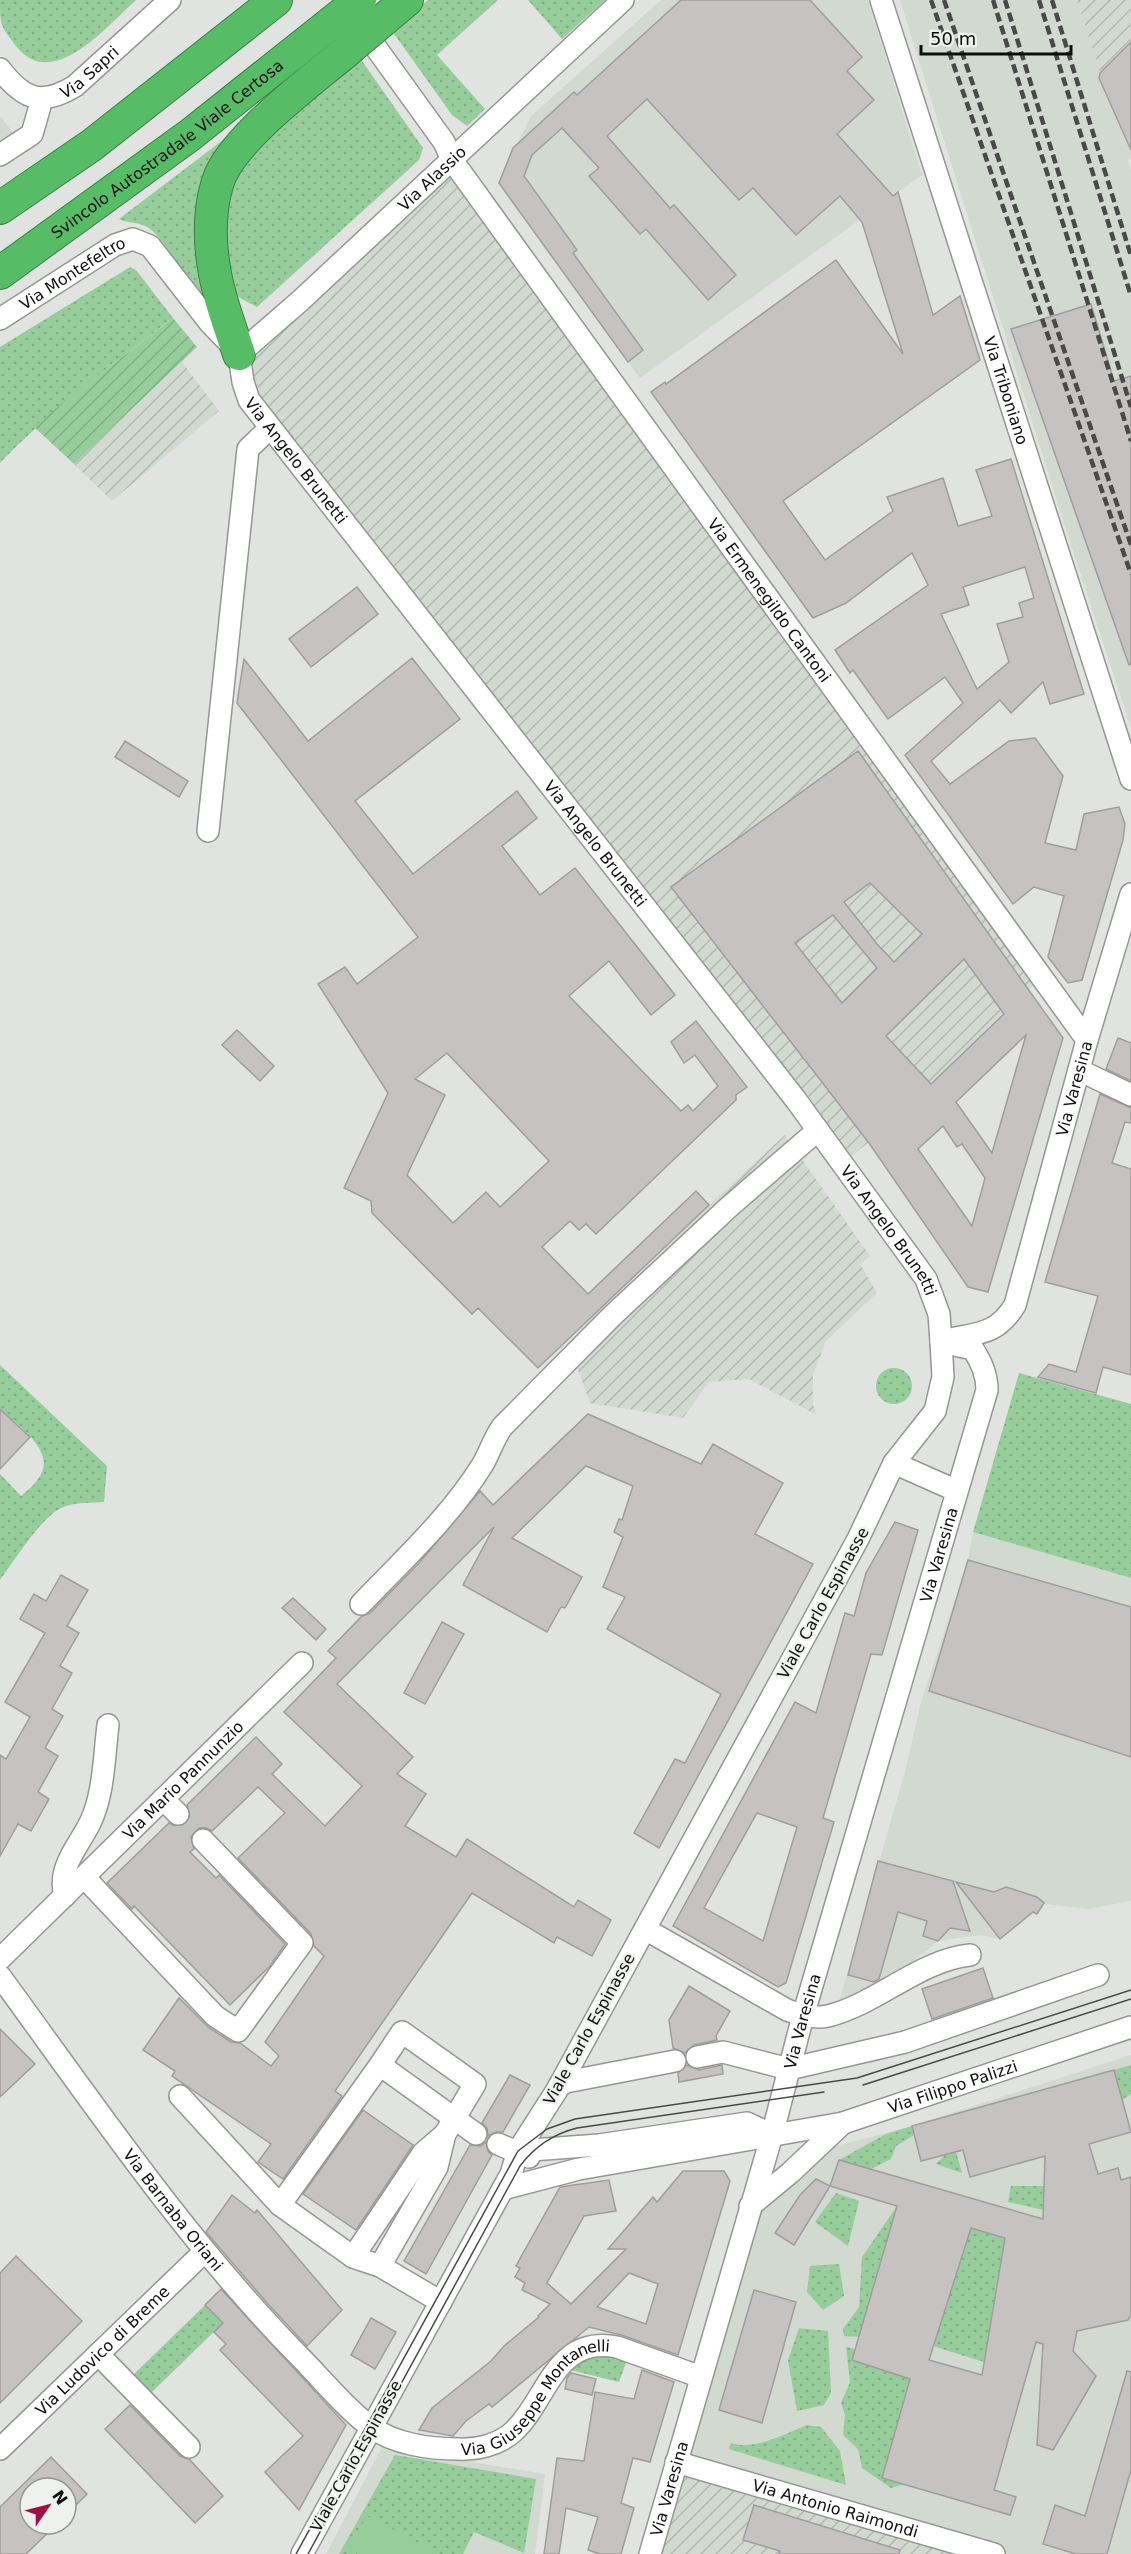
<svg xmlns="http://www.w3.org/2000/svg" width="1131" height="2554" viewBox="0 0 1131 2554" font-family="'DejaVu Sans',sans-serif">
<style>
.built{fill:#d1d9d1}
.industrial{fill:url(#industrial-furrows)}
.grass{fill:url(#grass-dots)}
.garden{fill:url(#garden-furrows)}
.pitch{fill:#96cd9b}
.building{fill:#c6c2c2;stroke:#a09d9d;stroke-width:1.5;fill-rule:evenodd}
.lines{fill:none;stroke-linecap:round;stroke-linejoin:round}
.minor-tunnel{stroke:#c1c3c1;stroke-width:21;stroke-dasharray:21 10;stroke-linecap:butt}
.minor-casing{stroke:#949794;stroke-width:24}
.highway-casing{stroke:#3c7f47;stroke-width:34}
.minor{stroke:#fff;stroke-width:21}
.highway{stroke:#56bc66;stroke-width:32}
.tram{stroke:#484948;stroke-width:1.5}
.rail{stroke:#484948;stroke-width:4.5;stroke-dasharray:9 4.5;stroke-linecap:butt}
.highway-bridge-casing{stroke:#3c7f47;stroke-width:34;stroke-linecap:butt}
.highway-bridge{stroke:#56bc66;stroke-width:32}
.labels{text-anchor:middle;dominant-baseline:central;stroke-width:4.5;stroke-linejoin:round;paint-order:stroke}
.street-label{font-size:16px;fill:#0d0e0d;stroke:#eef1ee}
</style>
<defs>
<pattern id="industrial-furrows" width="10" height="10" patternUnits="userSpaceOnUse" patternTransform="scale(1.5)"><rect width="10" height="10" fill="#d1d9d1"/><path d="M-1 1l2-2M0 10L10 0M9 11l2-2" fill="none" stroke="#b2b9b2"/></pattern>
<pattern id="grass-dots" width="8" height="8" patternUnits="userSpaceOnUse" patternTransform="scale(1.5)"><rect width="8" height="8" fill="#96cd9b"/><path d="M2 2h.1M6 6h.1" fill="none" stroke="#80af84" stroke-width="1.8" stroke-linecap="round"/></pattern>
<pattern id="garden-furrows" width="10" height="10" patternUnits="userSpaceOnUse" patternTransform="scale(1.5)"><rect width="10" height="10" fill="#96cd9b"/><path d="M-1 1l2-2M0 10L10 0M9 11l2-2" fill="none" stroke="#80af84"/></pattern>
</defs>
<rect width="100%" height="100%" fill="#e1e3e1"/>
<!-- built -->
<g class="built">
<polygon points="661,0 868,0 922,175 640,378 498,184 531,116"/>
<polygon points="900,0 1077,0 1100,73 1099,78 1131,146 1131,158 1128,160 1131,170 1131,728 1069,539"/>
<polygon points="0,116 15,135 0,144"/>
<polygon points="973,1532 1131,1578 1131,1901 1088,1909 1044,1904 1037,1914 1032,1912 1000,1939 980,1935 938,1941 890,1981 839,2002 905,1772 921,1702 968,1560"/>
<polygon points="1131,2055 1131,2554 1008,2554 678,2458 752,2207 817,2151 912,2126"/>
<polygon points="382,2447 545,2474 535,2554 326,2554"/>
</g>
<!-- industrial -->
<g class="industrial">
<polygon points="1077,0 1131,0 1131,146 1099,78 1100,73"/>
<polygon points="452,160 1042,977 869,1142 843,1163 270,428 239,354"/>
<polygon points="182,362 219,411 112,501 74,464"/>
<polygon points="785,1135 870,1256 860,1264 877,1293 826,1341 813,1375 813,1405 817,1415 749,1379 709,1382 683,1418 590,1403 569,1345 709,1205"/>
<polygon points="676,2465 974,2554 650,2554"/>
</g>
<!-- grass -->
<g class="grass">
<path d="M 0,0 L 136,0 C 107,26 52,93 16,46 C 0,25 0,25 0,0 Z"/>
<polygon points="428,0 498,0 437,55 485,109 467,126 452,115 392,31"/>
<polygon points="528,0 605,0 562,39"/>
<polygon points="357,59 362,61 423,148 419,160 257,307 240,298 232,290 224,247 229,188 245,158"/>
<path d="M 232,133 L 213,307 C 205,299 196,292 189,283 C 175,266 168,243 150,229 C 140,221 129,224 119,219 Z"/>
<path d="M 130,267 L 136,270 L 173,318 C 113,364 53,408 0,463 L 0,347 Z"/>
<path d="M 0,1365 L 107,1466 L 104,1502 C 92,1503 78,1502 66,1506 C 43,1513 15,1560 0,1580 L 0,1474 L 21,1496 C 27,1491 34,1485 38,1479 C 59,1452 17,1425 0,1409 Z"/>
<circle cx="894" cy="1386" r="18"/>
<polygon points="1019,1373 1131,1404 1131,1578 973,1532"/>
<polygon points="1131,2065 1131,2094 1122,2100 1114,2070"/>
<polygon points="912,2126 914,2135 896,2146 891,2159 871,2169 839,2160 886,2134"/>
<polygon points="956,2152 962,2173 936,2164 945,2155"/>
<polygon points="1011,2186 1044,2186 1043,2210 1008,2202"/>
<polygon points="836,2193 859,2201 848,2246 815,2222"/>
<polygon points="897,2206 859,2337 844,2336 843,2329 859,2307 862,2257"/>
<polygon points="971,2228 1005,2238 984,2362 933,2346"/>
<polygon points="839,2264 844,2296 823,2310 807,2292 810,2266"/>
<polygon points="205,2305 223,2323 150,2394 132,2376"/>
<polygon points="799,2328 828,2331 831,2393 824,2405 797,2411 788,2360"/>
<polygon points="846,2347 856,2349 910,2379 882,2478 905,2484 891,2488 862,2468 858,2449 843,2435 845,2415 841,2403 850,2382"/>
<polygon points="608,2355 627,2360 619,2382 570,2370 585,2358"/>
<path d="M 807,2425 L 821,2427 L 840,2451 L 846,2485 L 729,2449 L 731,2443 C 754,2451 785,2434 807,2425 Z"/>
<polygon points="395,2455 536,2479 524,2553 474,2532 463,2554 339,2554"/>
</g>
<!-- garden -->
<polygon class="garden" points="173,318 197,347 74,464 34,427 66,400"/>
<!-- pitch -->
<polygon class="pitch" points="367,2516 439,2554 358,2554 349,2549"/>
<!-- building -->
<g class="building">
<path d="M 681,0 L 810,0 L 862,57 L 847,71 L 874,100 L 837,134 L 893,196 L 898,192 L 933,315 L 960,296 L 980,360 L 783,501 L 825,560 L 893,511 L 887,497 L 943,478 L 958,526 L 992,516 L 976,470 L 1011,459 L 1084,694 L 1050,704 L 1043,682 L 1011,713 L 1000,700 L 931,761 L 950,784 L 1009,741 L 1035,738 L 1063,776 L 1045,843 L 1076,850 L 1084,814 L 1119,807 L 1125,824 L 1123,840 L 1082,980 L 1068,983 L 1048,957 L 1064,896 L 1034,887 L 1013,904 L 905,755 L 963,703 L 945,677 L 888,719 L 853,670 L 850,673 L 835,650 L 928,585 L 912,553 L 846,603 L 813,618 L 651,392 L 665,382 L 666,384 L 836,260 L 903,354 L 862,222 L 840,196 L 796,235 L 753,188 L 739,200 L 647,99 L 607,136 L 670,208 L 674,205 L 736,275 L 708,300 L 646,229 L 640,234 L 589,176 L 599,168 L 562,128 L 532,155 L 524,176 L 577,250 L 573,253 L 643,350 L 628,362 L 499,183 L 513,148 L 574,92 L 577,95 ZM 1025,567 L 1034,598 L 1019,603 L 1023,617 L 997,624 L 1009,662 L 977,689 L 941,614 L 969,605 L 963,587 Z"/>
<polygon points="1131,42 1131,150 1099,78 1100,73"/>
<polygon points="1091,304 1114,381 1131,376 1131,664 1129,665 1011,329"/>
<polygon points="357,587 378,614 311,667 289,639"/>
<path d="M 412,658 L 460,719 L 355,801 L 413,874 L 517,791 L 537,818 L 502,846 L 540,895 L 575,868 L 675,995 L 651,1015 L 609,961 L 569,996 L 681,1111 L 688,1105 L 693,1111 L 718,1086 L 695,1055 L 684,1063 L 671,1042 L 696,1021 L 747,1087 L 736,1095 L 736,1100 L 596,1234 L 586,1224 L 579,1230 L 570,1221 L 542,1247 L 588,1294 L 696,1191 L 709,1205 L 538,1368 L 478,1308 L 472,1314 L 372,1213 L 371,1201 L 344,1188 L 388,1093 L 318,984 L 345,967 L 357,984 L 418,937 L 237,703 L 244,659 L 308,741 ZM 447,1053 L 549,1161 L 500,1207 L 486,1192 L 453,1223 L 407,1175 L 445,1095 L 415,1079 Z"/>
<polygon points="125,741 188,781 179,797 115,757"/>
<path d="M 858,751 L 1063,1038 L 988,1292 L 968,1287 L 869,1143 L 671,887 ZM 870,883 L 922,934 L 894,962 L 877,944 L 844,902 ZM 833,915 L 877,968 L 842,1003 L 795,943 ZM 964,959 L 1004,1014 L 931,1084 L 886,1036 ZM 1026,1035 L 992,1153 L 956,1102 ZM 943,1126 L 957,1147 L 962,1144 L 985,1178 L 972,1226 L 918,1149 Z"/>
<polygon points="237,1030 274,1066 260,1081 222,1045"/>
<polygon points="1118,1038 1131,1043 1131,1081 1106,1069"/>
<polygon points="1100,1094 1131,1108 1131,1123 1125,1122 1112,1163 1131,1169 1131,1375 1103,1367 1096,1393 1038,1377 1049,1364 1076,1372 1098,1296 1045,1282"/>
<polygon points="0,1409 30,1437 0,1469"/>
<polygon points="588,1414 701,1464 713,1444 783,1483 755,1534 813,1564 659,1848 634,1833 675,1759 685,1763 721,1694 607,1629 625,1597 603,1587 623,1537 614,1532 619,1519 622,1520 633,1486 586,1466 512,1538 582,1577 565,1608 561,1607 547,1632 463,1585 494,1527 337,1684 413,1757 397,1774 426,1794 405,1826 456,1857 467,1839 574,1907 578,1900 611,1920 592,1956 557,1937 554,1943 472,1893 335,2091 342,2096 283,2179 258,2162 271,2144 172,2076 175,2071 143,2050 179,1998 208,2027 231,2042 240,2043 271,2066 279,2056 265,2042 324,1956 314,1946 311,1934 238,1858 285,1813 258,1787 212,1831 206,1828 199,1828 191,1837 194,1849 190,1852 216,1878 219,1875 285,1944 270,1966 230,2005 134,1906 132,1909 107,1883 169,1823 175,1826 187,1823 190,1817 187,1805 256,1737 282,1764 272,1774 325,1826 362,1786 284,1712 336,1658 328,1651 362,1616 370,1613 419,1563 480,1491 493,1505"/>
<path d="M 895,1522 L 918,1530 L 882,1655 L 871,1654 L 823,1818 L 834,1822 L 786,1983 L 778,1987 L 673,1926 L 795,1702 L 816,1713 L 845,1613 L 854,1616 L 866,1573 ZM 757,1813 L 797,1827 L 763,1941 L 704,1908 Z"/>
<polygon points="968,1560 1131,1607 1131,1757 929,1691"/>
<polygon points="61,1575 88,1590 67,1626 79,1633 60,1666 72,1673 52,1709 63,1716 45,1748 58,1756 38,1792 49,1799 31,1831 18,1824 0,1856 0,1755 6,1759 30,1717 5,1702 45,1633 20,1619 34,1594 46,1601"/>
<polygon points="293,1598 326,1629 316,1640 282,1608"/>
<polygon points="442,1622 464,1634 425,1704 404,1693"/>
<polygon points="878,1861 953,1881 970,1931 950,1928 938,1941 923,1936 927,1921 898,1912 879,1979 874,1982 848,1975"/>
<polygon points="956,1882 994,1892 1006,1887 1037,1897 1044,1903 1037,1914 1033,1912 1000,1939"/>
<polygon points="983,1968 993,1998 932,2019 922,1989"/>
<polygon points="689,1986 730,2011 716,2036 717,2040 694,2045 685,2053 673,2048 669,2020"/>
<polygon points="0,2029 35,2064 0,2097"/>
<polygon points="687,2065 699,2070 722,2065 723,2074 679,2082 678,2073"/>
<path d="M 1114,2070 L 1131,2132 L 1089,2144 L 1098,2174 L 1118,2168 L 1121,2180 L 1131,2177 L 1131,2315 L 1128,2320 L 1077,2331 L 1073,2351 L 1096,2376 L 1053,2450 L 1037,2445 L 1043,2344 L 1036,2342 L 994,2490 L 1016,2497 L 1010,2515 L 882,2478 L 910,2379 L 852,2360 L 897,2206 L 830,2186 L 839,2160 L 1043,2219 L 1045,2156 L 970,2177 L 963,2150 L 921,2161 L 912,2126 ZM 971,2228 L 1005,2238 L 982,2375 L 929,2360 Z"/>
<polygon points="510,2075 530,2085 503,2132 496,2132 488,2136 487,2128 482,2123"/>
<polygon points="363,2110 413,2145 356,2230 303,2194"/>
<polygon points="486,2142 488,2151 492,2155 426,2274 404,2261 470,2145 481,2146"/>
<path d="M 683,2171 L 724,2171 L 730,2181 L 678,2355 L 621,2335 L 589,2327 L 492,2407 L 489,2404 L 466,2421 L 453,2436 L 419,2430 L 432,2408 L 491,2361 L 504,2346 L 539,2317 L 538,2316 L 550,2304 L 522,2290 L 525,2283 L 515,2277 L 520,2268 L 516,2266 L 560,2187 L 609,2180 L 616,2211 L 584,2216 L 547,2283 L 571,2304 L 626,2249 L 608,2249 L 653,2197 L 657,2202 ZM 629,2273 L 658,2284 L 646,2324 L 597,2307 Z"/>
<polygon points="816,2179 830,2186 794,2245 775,2233 800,2195"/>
<polygon points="232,2195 255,2213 257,2210 342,2310 307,2346 268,2304 206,2232"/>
<polygon points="16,2256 82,2321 0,2403 0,2273"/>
<polygon points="221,2289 346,2425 299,2510 265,2472 303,2436 220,2350 226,2344 214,2332 223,2323 205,2305"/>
<polygon points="754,2290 796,2302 762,2423 719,2410"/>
<polygon points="371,2318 396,2332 375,2369 351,2355"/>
<polygon points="642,2370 674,2382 650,2462 633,2458 621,2503 634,2508 621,2554 600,2554 588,2550 598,2517 566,2508 559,2554 544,2554 557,2458 584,2461 595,2392 634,2399"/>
<polygon points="1127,2371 1131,2372 1131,2470 1107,2554 1076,2554 1043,2544 1055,2505 1085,2516"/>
<polygon points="571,2373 596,2379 592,2395 565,2389 567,2378"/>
<polygon points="130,2405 180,2456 189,2459 223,2496 195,2523 105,2429"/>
<polygon points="51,2457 87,2494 66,2515 66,2488 30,2488 30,2524 57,2524 26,2554 0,2554 0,2507"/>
<polygon points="754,2505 900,2550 899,2554 779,2554 780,2551 743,2540"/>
</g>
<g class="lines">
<!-- minor-tunnel -->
<polyline class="minor-tunnel" points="178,1814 203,1840"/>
<!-- minor casing -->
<g class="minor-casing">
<g id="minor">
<path id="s1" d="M 881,0 L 1131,779"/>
<path id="s2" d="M 374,45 L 444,142 L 452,160 L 1087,1040"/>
<path id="s3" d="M 0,69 C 23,99 41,107 75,86 L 170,0"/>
<polyline points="0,155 32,134 42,99"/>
<path id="s4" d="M 0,319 L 115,245 L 133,239 L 150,246 L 210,323 L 233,347"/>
<path id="s5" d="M 239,354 L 243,382 L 249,400 L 796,1100 L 926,1279 L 939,1314 L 941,1342 L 943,1377 L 935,1411 L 894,1463 L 858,1539 L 557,2090 L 518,2151 L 511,2174 L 302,2554"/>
<path id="s6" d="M 239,354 L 300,301 L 623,0"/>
<polyline points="208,831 248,449 270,428"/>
<polyline points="1079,1070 1131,1095"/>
<path id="s7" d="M 951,1339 C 981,1333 998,1333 1015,1305 L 1087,1040 L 1131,894"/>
<polyline points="894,1463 957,1491"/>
<path d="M 361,1604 C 403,1560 451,1516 483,1464 C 490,1452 493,1440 502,1427 L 612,1316 L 729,1207 L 818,1130"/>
<polyline points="163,1799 178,1814"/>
<polyline points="84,1877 215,2016 238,2031 302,1943 203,1840"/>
<path d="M 65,1896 C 57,1868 78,1847 90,1823 C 104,1794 104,1757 108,1725"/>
<path d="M 645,1929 L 787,2010 C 800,2015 815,2019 828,2016 C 877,2004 920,1960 970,1955"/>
<path id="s8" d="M 0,1959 L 302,1663"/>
<path id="s9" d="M 0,1976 C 95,2106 187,2242 300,2357 C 320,2377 348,2411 371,2427 C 394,2444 430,2449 458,2449 C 477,2450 498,2445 513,2432 C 548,2400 554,2335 617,2347 L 701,2377"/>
<polyline points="697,2057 723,2052 789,2069 905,2042 1098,1975"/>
<polyline points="559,2086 566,2082 675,2061"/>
<polyline points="180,2096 280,2205 353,2257 423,2153 445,2134 475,2084 402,2032 380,2065"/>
<polyline points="498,2144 529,2157"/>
<polyline points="518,2151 599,2145 747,2123 772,2135"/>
<path id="s10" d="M 503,2189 L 579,2169 L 843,2123 L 1131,2027"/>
<polyline points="280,2205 380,2065 476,2134"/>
<polyline points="750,2206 790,2173 843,2123"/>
<polyline points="353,2257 380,2266 437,2167 445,2134"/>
<polyline points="380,2266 441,2302"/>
<polyline points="98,2354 189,2447"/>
<path id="s11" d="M 0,2449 L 205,2251"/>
<path id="s12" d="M 676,2462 L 994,2554"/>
<path id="s13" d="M 650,2554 L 772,2135 L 803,2016 L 987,1390 C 987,1374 981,1362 973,1349 L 941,1342"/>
</g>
</g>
<!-- highway casing -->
<g class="highway-casing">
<g id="highway">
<polyline points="382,21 407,0"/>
<polyline points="0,208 92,145 276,0"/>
<path id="s14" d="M 0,273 L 190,135 L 331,23"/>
<path d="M 239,354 C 229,324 217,293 213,261 C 209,234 210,201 220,176 C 238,134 314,79 350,48"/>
</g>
</g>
<!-- minor -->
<use href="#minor" class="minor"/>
<!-- highway -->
<use href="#highway" class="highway"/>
<!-- tram -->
<g class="tram">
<polyline points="863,2085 1131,1999"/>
<polyline points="296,2554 518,2151 547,2129 575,2119 857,2078 1131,1990"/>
<path d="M 308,2554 L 520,2166 C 535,2146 553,2134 577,2128 L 824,2092"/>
</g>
<!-- rail -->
<g class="rail">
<polyline points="931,0 1131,574"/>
<polyline points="944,0 1131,545"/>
<polyline points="993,0 1131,441"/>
<polyline points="1005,0 1131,407"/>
<polyline points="1039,0 1131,296"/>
<polyline points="1052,0 1131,256"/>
</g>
<!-- highway-bridge casing -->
<g class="highway-bridge-casing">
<g id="highway-bridge">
<polyline points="331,23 360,0"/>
<polyline points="350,48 382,21"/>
</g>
</g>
<!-- highway-bridge -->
<use href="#highway-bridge" class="highway-bridge"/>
</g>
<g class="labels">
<!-- street labels -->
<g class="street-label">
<text stroke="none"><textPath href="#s3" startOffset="108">Via Sapri</textPath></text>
<text stroke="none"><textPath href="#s14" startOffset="208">Svincolo Autostradale Viale Certosa</textPath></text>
<text stroke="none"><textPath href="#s6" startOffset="261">Via Alassio</textPath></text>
<text stroke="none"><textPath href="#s4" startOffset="86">Via Montefeltro</textPath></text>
<text stroke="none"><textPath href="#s1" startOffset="410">Via Triboniano</textPath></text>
<text stroke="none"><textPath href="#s5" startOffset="124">Via Angelo Brunetti</textPath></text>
<text stroke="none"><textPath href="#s2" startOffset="682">Via Ermenegildo Cantoni</textPath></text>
<text stroke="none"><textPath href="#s5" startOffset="610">Via Angelo Brunetti</textPath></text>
<text stroke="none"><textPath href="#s7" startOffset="300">Via Varesina</textPath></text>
<text stroke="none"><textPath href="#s5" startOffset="1096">Via Angelo Brunetti</textPath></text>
<text stroke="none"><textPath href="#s13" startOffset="1040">Via Varesina</textPath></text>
<text transform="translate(823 1603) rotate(-61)">Viale Carlo Espinasse</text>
<text stroke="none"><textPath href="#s8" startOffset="256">Via Mario Pannunzio</textPath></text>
<text stroke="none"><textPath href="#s13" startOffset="554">Via Varesina</textPath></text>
<text transform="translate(589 2029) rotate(-61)">Viale Carlo Espinasse</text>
<text stroke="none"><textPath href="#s10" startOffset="462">Via Filippo Palizzi</textPath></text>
<text stroke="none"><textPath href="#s9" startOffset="291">Via Barnaba Oriani</textPath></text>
<text stroke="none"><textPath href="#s11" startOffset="142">Via Ludovico di Breme</textPath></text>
<text stroke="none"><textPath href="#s9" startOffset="776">Via Giuseppe Montanelli</textPath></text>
<text transform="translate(356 2456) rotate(-61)">Viale Carlo Espinasse</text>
<text stroke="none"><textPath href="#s13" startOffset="68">Via Varesina</textPath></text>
<text stroke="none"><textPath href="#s12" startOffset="166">Via Antonio Raimondi</textPath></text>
</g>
</g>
<!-- north arrow -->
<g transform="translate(48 2506) rotate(55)"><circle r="28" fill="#eef1ee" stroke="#949694" stroke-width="1.5"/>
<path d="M0-4.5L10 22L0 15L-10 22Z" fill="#a50d46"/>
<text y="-9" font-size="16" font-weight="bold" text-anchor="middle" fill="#0d0e0d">N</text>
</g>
<!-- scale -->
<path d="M921 45v9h150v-9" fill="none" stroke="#0d0e0d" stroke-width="3"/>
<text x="930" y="45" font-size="18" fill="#0d0e0d" stroke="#eef1ee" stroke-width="4.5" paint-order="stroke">50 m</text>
</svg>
